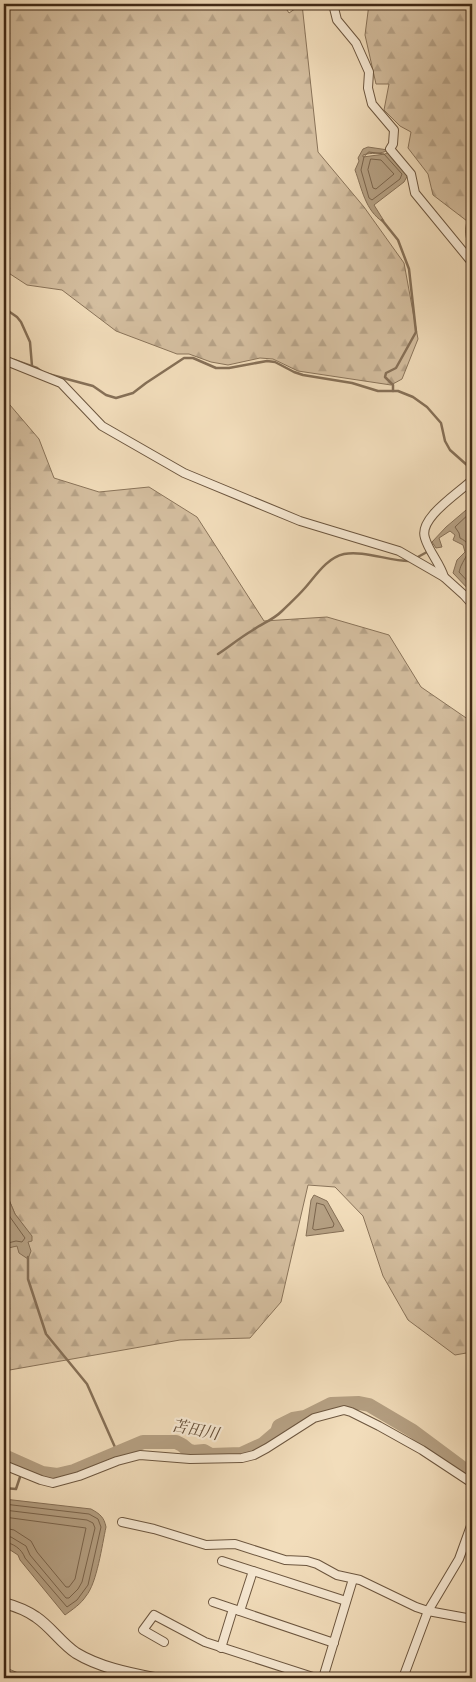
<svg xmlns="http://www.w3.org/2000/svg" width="476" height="1682" viewBox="0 0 476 1682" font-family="Vollkorn,'Noto Serif JP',serif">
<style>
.forest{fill:url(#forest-firs);stroke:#8a745a}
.water{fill:#b5a083;stroke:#867057}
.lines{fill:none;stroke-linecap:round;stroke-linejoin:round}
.shore{stroke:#7a644c;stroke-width:1}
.stream{stroke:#867057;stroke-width:2.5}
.river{stroke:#b5a083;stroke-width:14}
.minor-casing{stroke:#6c563f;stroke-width:10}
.tertiary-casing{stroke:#6c563f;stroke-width:12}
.minor{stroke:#f7e9d3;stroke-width:8}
.tertiary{stroke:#f7e9d3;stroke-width:10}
.labels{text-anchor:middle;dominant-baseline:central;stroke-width:4.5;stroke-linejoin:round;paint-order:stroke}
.water-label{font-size:16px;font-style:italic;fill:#634d37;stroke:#f7e9d3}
</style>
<defs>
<pattern id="forest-firs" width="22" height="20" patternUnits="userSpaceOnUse" patternTransform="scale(1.25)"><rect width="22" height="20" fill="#d4be9f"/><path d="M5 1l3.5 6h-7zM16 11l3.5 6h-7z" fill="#b7a388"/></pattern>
</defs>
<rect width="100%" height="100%" fill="#f2ddbb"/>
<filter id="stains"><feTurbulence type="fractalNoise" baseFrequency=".004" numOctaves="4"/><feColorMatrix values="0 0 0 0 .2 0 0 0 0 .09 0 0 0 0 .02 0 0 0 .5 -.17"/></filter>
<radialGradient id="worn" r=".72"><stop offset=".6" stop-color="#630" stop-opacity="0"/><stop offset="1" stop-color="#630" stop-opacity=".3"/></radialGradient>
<!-- forest -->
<g class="forest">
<polygon points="4,4 283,4 289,13 302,4 318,152 364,207 404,263 418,339 402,379 391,385 298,371 273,359 260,358 228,365 211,362 189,354 177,354 116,331 62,290 27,285 4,270"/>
<path d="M 369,4 L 472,4 L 472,252 C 466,241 464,233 467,221 L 433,195 L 428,174 L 408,148 L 411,132 L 400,126 L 384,110 L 389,84 L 376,84 L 365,35 Z"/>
<polygon points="4,398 39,439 54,478 99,492 149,487 197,517 264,621 327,617 389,635 421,687 472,722 472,1352 455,1355 408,1320 383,1276 363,1216 335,1187 308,1185 281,1302 250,1338 180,1340 4,1371 4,1249 28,1242 31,1236 15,1214 4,1188"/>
<polygon points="4,1667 30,1678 4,1678"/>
</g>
<!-- water -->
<g class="water">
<path d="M 368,147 L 388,150 C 381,155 371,152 363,155 L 363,157 L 385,154 L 389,152 L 409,173 L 404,182 L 374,205 L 384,221 L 383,222 C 365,210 362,189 355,170 L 359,161 L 358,158 L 363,149 Z"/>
<polygon points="472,505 472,593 453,573 457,560 465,552 463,545 453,540 455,535 450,531 439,538 442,547 436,548 432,542 446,527"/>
<polygon points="4,1188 15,1214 32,1236 32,1241 28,1242 31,1251 28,1259 19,1253 17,1246 4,1249"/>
<polygon points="314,1195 327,1201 344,1231 306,1236 311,1200"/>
<path d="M 4,1499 L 91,1509 C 100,1514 104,1517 106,1527 C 102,1545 97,1583 86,1596 C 81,1604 73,1609 65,1615 L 20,1560 L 18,1555 L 4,1546 Z"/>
</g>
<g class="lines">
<!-- shore -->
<g class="shore">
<polygon points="369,152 384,154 402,174 400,179 372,200 369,198 361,170 364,157"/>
<polygon points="371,159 381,160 394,174 376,189 373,188 368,170"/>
<path d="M 472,511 L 455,527 L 459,533 L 460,538 C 476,546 466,555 462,564 C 460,567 460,570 459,572 L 472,586"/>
<polyline points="4,1201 10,1217 25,1238 22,1242 16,1241 4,1244"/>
<polygon points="317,1203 324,1205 334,1224 333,1227 315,1230 313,1229"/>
<path d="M 4,1504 L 89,1514 L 98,1519 L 101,1527 L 88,1585 L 77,1600 L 67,1607 L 25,1558 C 22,1549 13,1543 4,1542"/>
<polyline points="4,1510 87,1520 93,1523 95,1528 82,1582 78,1589 69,1598 66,1598 30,1555 26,1546 11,1537 4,1536"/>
<polyline points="4,1517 86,1528 75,1579 69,1587 66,1587 37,1552 31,1541 14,1530 4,1528"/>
</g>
<!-- stream -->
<g class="stream">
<polyline points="382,220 398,240 409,269 416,332 396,368 386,373 385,377 393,385 393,391"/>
<polyline points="4,308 17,317 21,322 30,342 32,366"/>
<polyline points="14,360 37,368 41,371"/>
<polyline points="48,374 93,386 106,395 116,398 133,393 146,383 184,358 193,358 216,368 229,368 267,361 275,362 294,372 303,375 352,383 378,391 398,391 413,397 427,407 441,423 445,441 450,450 468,466 472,467"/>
<polyline points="416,558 427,552"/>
<path d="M 218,654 C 230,646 241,637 253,630 C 263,623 273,620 282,611 C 289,604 297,597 304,589 C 315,577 326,558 344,554 C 363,550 389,561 409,561"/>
<polyline points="28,1257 28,1279 46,1334 87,1384 118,1454"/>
<polyline points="4,1488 16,1489 21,1474"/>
</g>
<!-- river -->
<polyline class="river" points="4,1456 42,1473 57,1475 74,1471 143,1442 176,1442 182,1445 188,1450 193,1452 204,1451 211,1455 241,1454 263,1444 277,1432 279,1426 293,1419 305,1417 331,1404 359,1403 369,1405 413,1431 472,1475"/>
<!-- minor casing -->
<g class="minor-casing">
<g id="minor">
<polyline points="333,4 337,20 356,43 369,72 368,88 372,104 394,130 393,144 390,149 411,174 415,193 470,260 472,265"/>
<polyline points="4,360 61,383 102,426 184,473 300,521 399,551 444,577 464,595 472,604"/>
<path d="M 444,577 C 440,563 429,552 425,538 C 418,518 459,493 472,480"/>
<polyline points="4,1465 41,1480 53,1483 79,1476 117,1461 140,1455 190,1459 242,1458 254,1455 267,1448 314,1418 344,1410 351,1412 379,1426 422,1450 472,1483"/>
<polyline points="122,1522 154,1529 206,1545 235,1544 285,1560 307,1561 317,1564 337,1575 360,1580 416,1607 428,1611 472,1619"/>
<polyline points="222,1561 346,1601"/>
<polyline points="213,1602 334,1643"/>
<polyline points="240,1611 253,1571"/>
<polyline points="164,1642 143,1630 154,1615 205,1642 316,1678"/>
<polyline points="221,1648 233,1609"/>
<polyline points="323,1678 353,1579"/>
<polyline points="403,1678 428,1611 459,1559 472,1523"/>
</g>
</g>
<!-- tertiary casing -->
<g class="tertiary-casing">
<path id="tertiary" d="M 4,1603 C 15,1606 26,1610 36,1617 C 51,1627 61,1643 76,1653 C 99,1667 128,1673 154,1678"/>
</g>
<!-- minor -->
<use href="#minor" class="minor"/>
<!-- tertiary -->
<use href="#tertiary" class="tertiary"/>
</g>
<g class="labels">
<!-- water labels -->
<g class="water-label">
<text transform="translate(195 1431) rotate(11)">苫田川</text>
</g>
</g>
<!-- margin -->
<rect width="476" height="1682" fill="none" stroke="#f2ddbb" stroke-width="20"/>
<rect x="5" y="5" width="466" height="1672" fill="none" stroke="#402916" stroke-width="2.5"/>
<rect x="10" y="10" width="456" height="1662" fill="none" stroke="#402916"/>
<rect width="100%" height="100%" filter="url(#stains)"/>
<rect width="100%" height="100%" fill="url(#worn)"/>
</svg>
